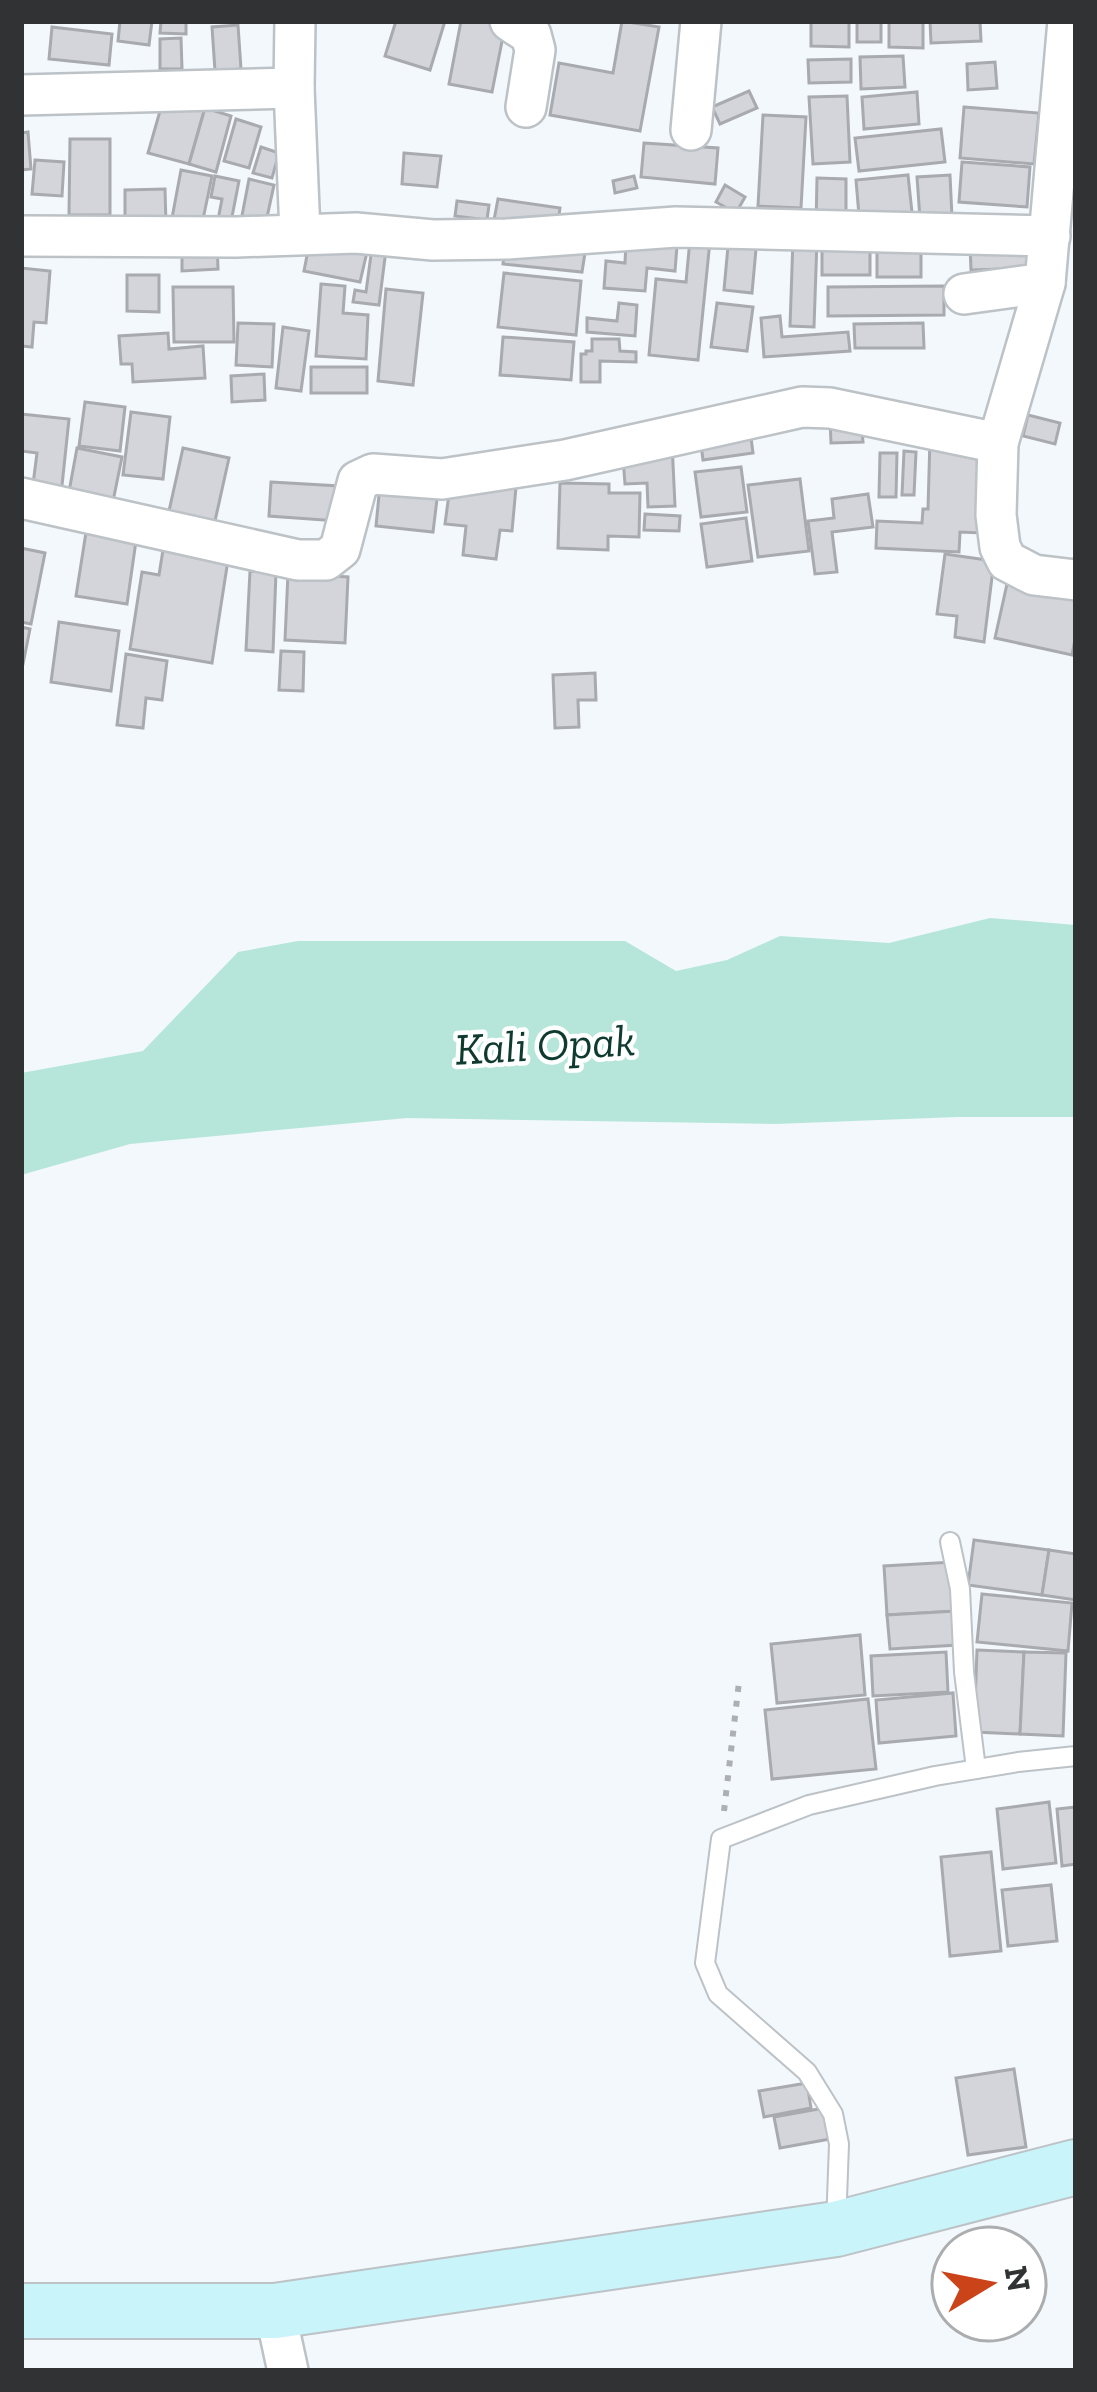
<svg xmlns="http://www.w3.org/2000/svg" width="1097" height="2392" viewBox="0 0 1097 2392" font-family="'Zilla Slab',serif">
<style>
.water{fill:#b6e6d9}
.building{fill:#d3d5db;stroke:#a8aab0;stroke-width:3}
.lines{fill:none;stroke-linecap:round;stroke-linejoin:round}
.lane-casing{stroke:#bcc2c6;stroke-width:22}
.street-casing{stroke:#bcc2c6;stroke-width:44}
.secondary-casing{stroke:#bcc2c6;stroke-width:58}
.path{stroke:#acb0b3;stroke-width:6;stroke-dasharray:6 9;stroke-linecap:butt}
.lane{stroke:#fff;stroke-width:18}
.street{stroke:#fff;stroke-width:39}
.secondary{stroke:#c8f4fa;stroke-width:54}
.labels{text-anchor:middle;dominant-baseline:central;stroke-width:9;stroke-linejoin:round;paint-order:stroke}
.water-label{font-size:45px;font-style:italic;fill:#0f3a30;stroke:#fff}
</style>
<rect width="100%" height="100%" fill="#f2f8fc"/>
<!-- water -->
<polygon class="water" points="990,918 1076,925 1076,1117 957,1117 775,1124 407,1118 130,1144 21,1175 21,1073 143,1051 238,952 298,941 625,941 676,971 727,960 780,936 889,943"/>
<!-- building -->
<g class="building">
<polygon points="120,21 152,21 149,45 118,41"/>
<polygon points="161,21 186,21 186,34 160,33"/>
<polygon points="396,21 445,21 430,70 385,56"/>
<polygon points="461,21 506,21 492,92 449,84"/>
<polygon points="622,21 659,27 640,131 550,115 559,63 613,73"/>
<polygon points="811,21 849,21 849,47 811,46"/>
<rect x="857" y="21" width="24" height="21"/>
<polygon points="889,21 923,21 923,48 889,47"/>
<polygon points="930,21 980,21 981,41 931,43"/>
<polygon points="238,25 241,69 215,71 212,27"/>
<polygon points="52,27 112,34 109,65 49,59"/>
<polygon points="181,38 182,69 160,69 160,39"/>
<polygon points="903,56 905,87 861,89 860,57"/>
<polygon points="851,59 851,82 809,83 808,60"/>
<polygon points="995,62 997,88 968,90 967,64"/>
<polygon points="749,91 757,108 720,124 712,107"/>
<polygon points="917,92 919,124 864,129 862,97"/>
<polygon points="847,96 850,162 813,164 809,97"/>
<polygon points="164,97 205,108 189,164 148,153"/>
<polygon points="964,107 1039,113 1034,164 960,158"/>
<polygon points="205,108 231,116 216,172 189,164"/>
<polygon points="763,115 806,117 801,208 758,206"/>
<polygon points="236,119 261,127 249,168 224,161"/>
<polygon points="941,129 945,162 859,171 855,138"/>
<polygon points="28,132 31,169 21,170 21,133"/>
<polygon points="70,139 110,139 110,215 69,215"/>
<polygon points="644,143 718,148 715,184 641,177"/>
<polygon points="261,147 279,153 272,178 253,173"/>
<polygon points="404,153 441,156 437,187 402,184"/>
<polygon points="35,160 64,162 62,196 32,194"/>
<polygon points="962,162 1030,167 1027,207 959,202"/>
<polygon points="181,170 212,176 202,224 172,218"/>
<polygon points="908,175 913,222 860,227 856,180"/>
<polygon points="950,175 952,217 920,219 917,177"/>
<polygon points="215,176 239,181 230,227 217,225 222,199 211,197"/>
<polygon points="634,176 637,188 615,193 613,181"/>
<polygon points="817,178 846,179 846,226 816,225"/>
<polygon points="249,179 274,185 264,231 240,226"/>
<polygon points="725,185 745,197 736,213 716,202"/>
<polygon points="165,189 166,224 125,225 125,190"/>
<polygon points="498,199 560,208 557,229 494,220"/>
<polygon points="457,201 489,205 487,220 455,216"/>
<polygon points="691,229 711,231 698,360 649,355 656,279 686,282"/>
<polygon points="729,235 757,238 752,293 724,290"/>
<polygon points="793,239 817,240 814,327 790,326"/>
<polygon points="310,240 367,252 360,282 304,271"/>
<polygon points="373,240 387,242 379,305 353,302 355,290 366,292"/>
<polygon points="822,240 870,241 870,275 822,275"/>
<polygon points="217,241 218,269 182,271 182,243"/>
<polygon points="877,241 921,242 921,277 877,277"/>
<polygon points="626,242 677,246 675,271 647,268 645,291 604,288 606,261 625,263"/>
<polygon points="1035,244 1037,268 971,270 970,246"/>
<polygon points="505,246 585,253 582,272 503,264"/>
<polygon points="21,268 50,271 46,323 34,322 32,347 21,346"/>
<polygon points="504,273 581,281 576,335 498,327"/>
<polygon points="127,275 159,275 159,312 127,311"/>
<polygon points="321,284 345,286 343,313 368,315 366,359 316,356"/>
<polygon points="944,286 944,315 828,316 828,287"/>
<polygon points="173,287 233,287 234,342 174,342"/>
<polygon points="386,289 423,293 413,385 378,381"/>
<polygon points="619,303 637,305 635,336 587,332 587,318 617,321"/>
<polygon points="717,303 753,307 747,351 711,347"/>
<polygon points="780,316 782,337 848,332 850,351 764,357 761,318"/>
<polygon points="238,323 274,324 272,367 236,365"/>
<polygon points="923,323 924,348 855,348 854,324"/>
<polygon points="283,327 309,331 301,391 276,388"/>
<polygon points="168,333 169,349 203,346 205,378 133,382 132,364 121,364 119,336"/>
<polygon points="503,337 574,342 571,380 500,375"/>
<polygon points="592,339 619,339 620,351 636,352 636,362 600,361 600,382 581,382 581,354 586,354 586,351 592,351"/>
<rect x="311" y="367" width="56" height="26"/>
<polygon points="264,374 265,400 232,402 231,376"/>
<polygon points="85,402 125,407 120,451 79,446"/>
<polygon points="131,412 170,417 163,479 123,475"/>
<polygon points="21,414 69,419 61,495 32,492 37,453 21,451"/>
<polygon points="1028,415 1060,423 1055,444 1023,436"/>
<polygon points="861,419 863,442 831,443 830,420"/>
<polygon points="750,430 753,453 703,460 700,437"/>
<polygon points="930,438 986,441 982,533 960,532 959,552 876,548 877,521 922,523 923,509 928,509"/>
<polygon points="672,443 675,506 648,507 647,483 625,484 623,458"/>
<polygon points="77,448 122,457 110,516 66,508"/>
<polygon points="183,448 229,458 215,521 169,511"/>
<polygon points="904,451 916,452 914,495 902,495"/>
<polygon points="880,453 897,453 896,497 879,497"/>
<polygon points="741,467 747,512 701,517 695,472"/>
<polygon points="451,479 516,487 512,531 500,530 496,559 463,555 466,526 445,524"/>
<polygon points="800,479 809,551 758,557 748,485"/>
<polygon points="271,482 339,486 337,521 269,516"/>
<polygon points="560,483 609,484 609,493 640,493 639,537 608,536 608,550 558,548"/>
<polygon points="380,485 438,491 433,532 376,526"/>
<polygon points="868,494 873,527 832,532 837,572 815,574 808,521 834,518 832,499"/>
<polygon points="645,514 680,516 679,531 644,530"/>
<polygon points="746,518 752,561 707,567 701,524"/>
<polygon points="87,526 137,534 127,604 76,596"/>
<polygon points="21,548 45,553 31,624 21,622"/>
<polygon points="163,550 228,560 212,663 130,649 142,572 159,575"/>
<polygon points="945,554 994,561 984,642 955,637 957,616 937,614"/>
<polygon points="250,571 276,572 273,652 246,650"/>
<polygon points="288,573 348,577 345,643 285,640"/>
<polygon points="1009,575 1076,590 1076,634 1072,655 995,638"/>
<polygon points="59,622 119,631 111,691 51,682"/>
<polygon points="21,627 30,629 23,664 21,664"/>
<polygon points="281,651 304,652 303,691 279,690"/>
<polygon points="126,654 167,661 162,700 146,698 143,728 117,725"/>
<polygon points="595,673 596,700 578,700 579,727 555,728 553,675"/>
<polygon points="974,1540 1049,1550 1042,1595 968,1585"/>
<polygon points="1049,1550 1076,1554 1076,1600 1042,1595"/>
<polygon points="953,1562 956,1611 887,1615 884,1566"/>
<polygon points="982,1594 1072,1603 1068,1651 977,1642"/>
<polygon points="956,1611 958,1645 890,1649 887,1615"/>
<polygon points="860,1635 865,1695 777,1703 771,1644"/>
<polygon points="977,1650 1024,1652 1020,1734 974,1732"/>
<polygon points="946,1652 948,1692 873,1696 871,1656"/>
<polygon points="1024,1652 1066,1653 1063,1736 1020,1734"/>
<polygon points="953,1693 956,1736 879,1743 876,1700"/>
<polygon points="868,1699 876,1769 772,1779 765,1710"/>
<polygon points="1049,1802 1056,1863 1003,1869 997,1809"/>
<polygon points="1076,1807 1076,1864 1062,1866 1057,1809"/>
<polygon points="991,1852 1001,1951 950,1956 941,1857"/>
<polygon points="1051,1885 1057,1941 1008,1946 1002,1890"/>
<polygon points="1014,2069 1026,2147 968,2155 956,2078"/>
<polygon points="807,2083 811,2108 764,2117 759,2091"/>
<polygon points="824,2108 830,2139 780,2148 774,2117"/>
</g>
<g class="lines">
<!-- lane casing -->
<g class="lane-casing">
<g id="lane">
<polyline points="950,1542 960,1589 964,1672 976,1769"/>
<polyline points="836,2226 839,2144 833,2114 807,2072 718,1994 705,1963 721,1839 809,1805 935,1776 1018,1762 1076,1756"/>
</g>
</g>
<!-- street casing -->
<g class="street-casing">
<g id="street">
<polyline points="295,21 294,88 300,233"/>
<polyline points="510,21 531,35 535,50 526,107"/>
<polyline points="1068,21 1045,283 998,443 996,515 1000,547 1007,561 1034,575 1076,580"/>
<polyline points="21,95 294,88"/>
<polyline points="691,130 701,21"/>
<polyline points="21,236 236,237 356,233 433,240 507,239 676,227 1050,236"/>
<polyline points="964,294 1045,283"/>
<polyline points="21,498 298,560 326,560 340,549 358,481 373,474 442,479 565,460 802,407 830,408 998,443"/>
<polyline points="275,2311 288,2371"/>
</g>
</g>
<!-- secondary casing -->
<g class="secondary-casing">
<polyline id="secondary" points="21,2311 275,2311 836,2229 1076,2167"/>
</g>
<!-- path -->
<polyline class="path" points="724,1811 739,1682"/>
<!-- lane -->
<use href="#lane" class="lane"/>
<!-- street -->
<use href="#street" class="street"/>
<!-- secondary -->
<use href="#secondary" class="secondary"/>
</g>
<g class="labels">
<!-- water labels -->
<g class="water-label">
<text transform="translate(545 1045) rotate(-3)">Kali Opak</text>
</g>
</g>
<!-- border -->
<rect width="1097" height="2392" fill="none" stroke="#303234" stroke-width="48"/>
<!-- north arrow -->
<g transform="translate(989 2284) rotate(80)"><circle r="57" fill="#ffffff" stroke="#acadae" stroke-width="3"/>
<path d="M0-9L21 45L0 30L-21 45Z" fill="#cb4319"/>
<text y="-18" font-size="33" font-weight="bold" text-anchor="middle" fill="#303234">N</text>
</g>
</svg>
